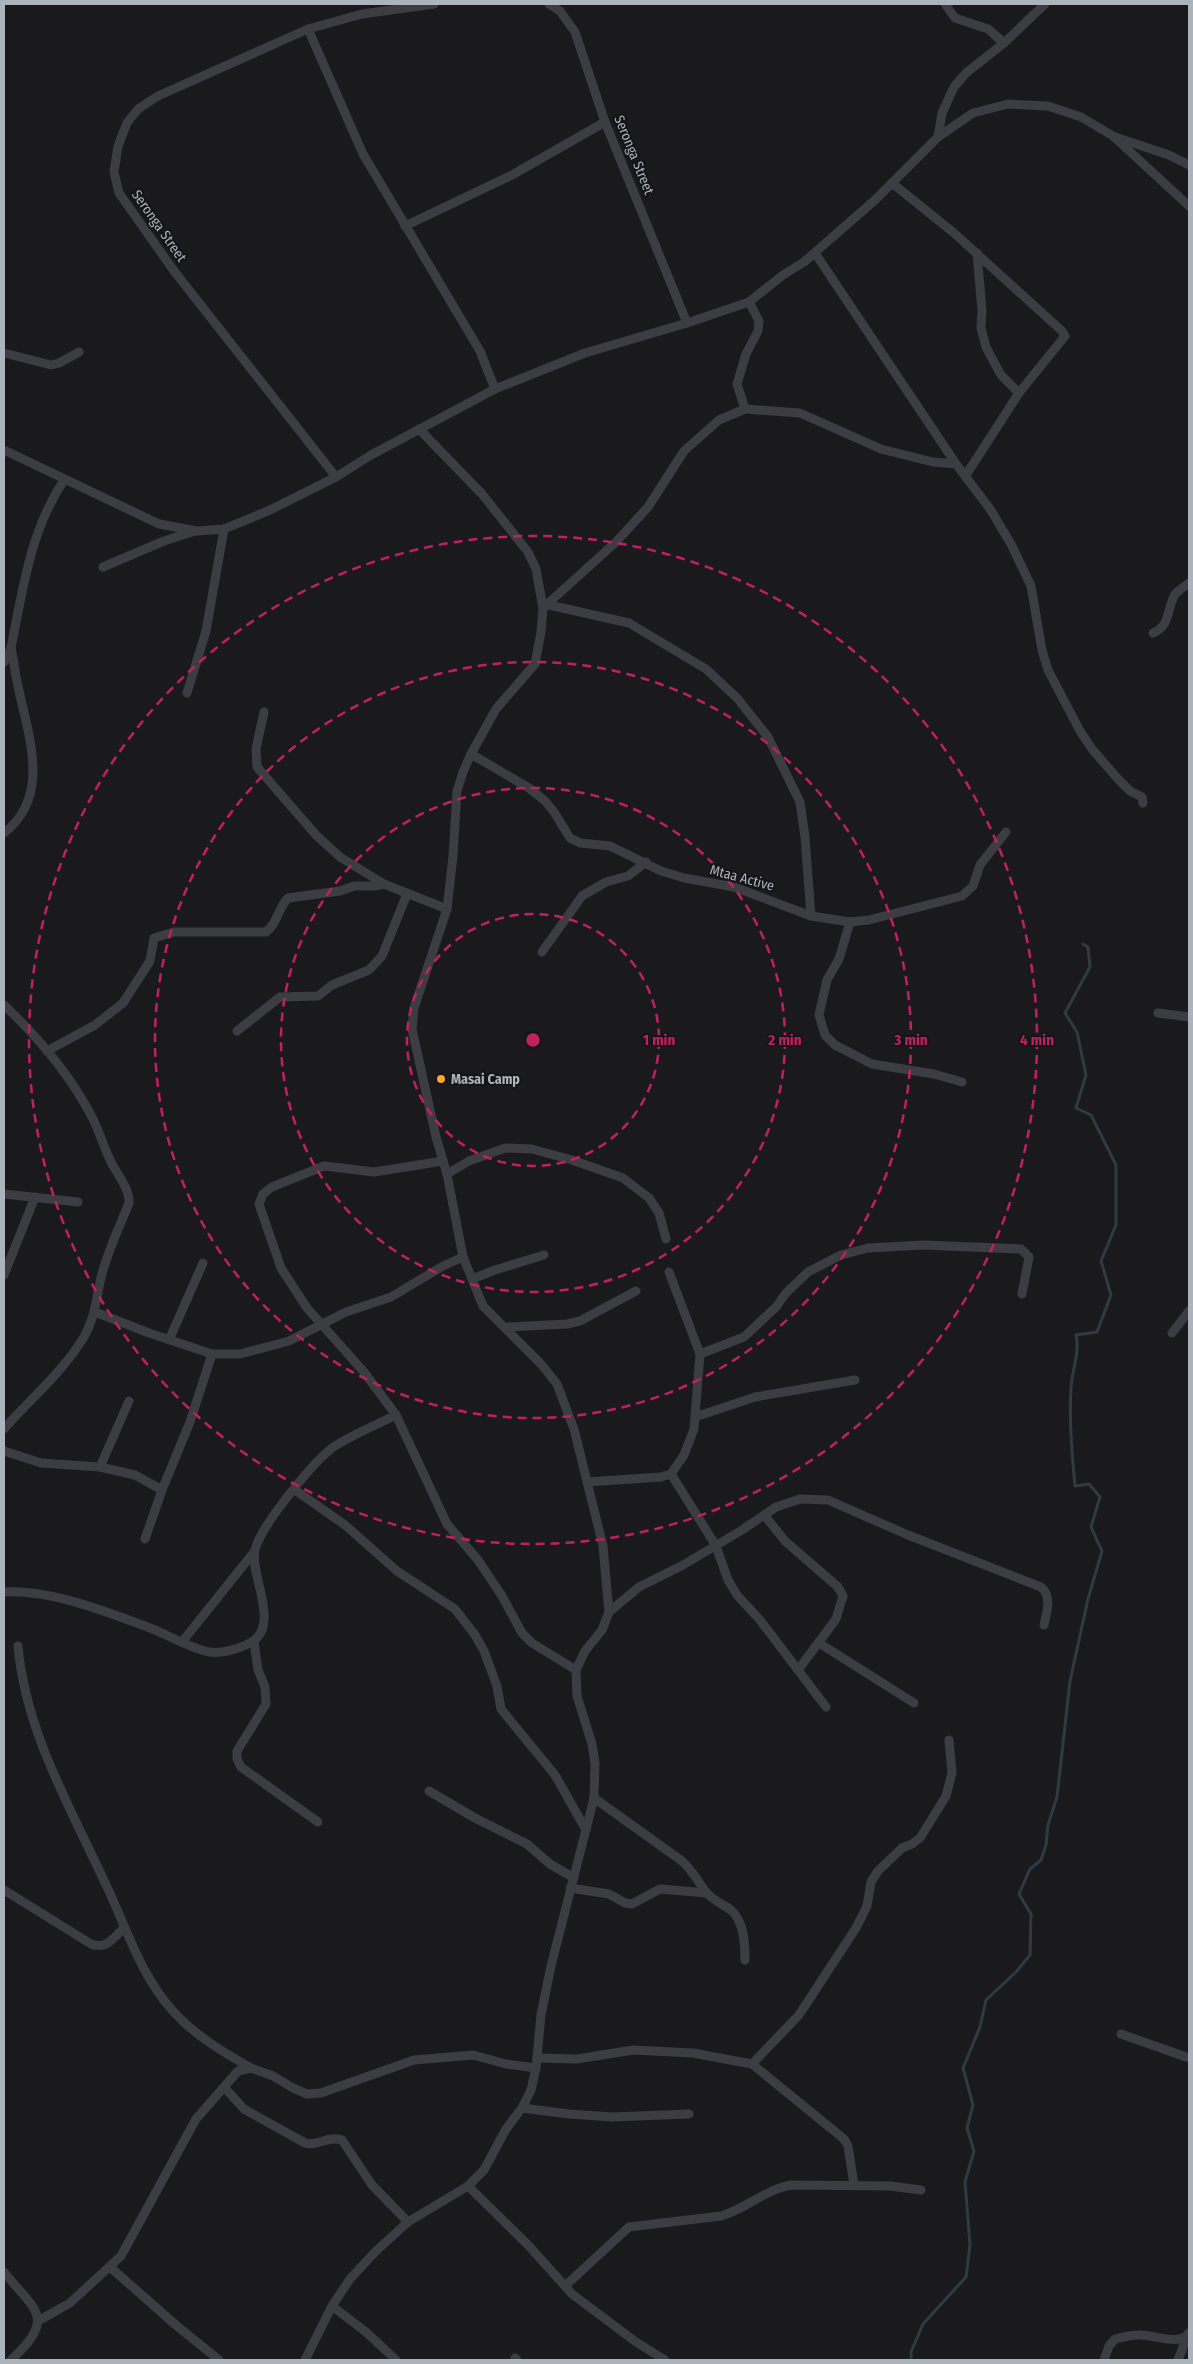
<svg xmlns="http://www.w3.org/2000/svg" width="1193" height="2364" viewBox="0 0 1193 2364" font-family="'Fira Sans Condensed',sans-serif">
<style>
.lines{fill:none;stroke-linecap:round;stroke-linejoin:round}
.stream{stroke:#2e3b43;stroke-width:3}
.street{stroke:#3b3d42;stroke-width:9}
.ring{fill:none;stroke:#c12060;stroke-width:2.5;stroke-dasharray:9 6}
.poi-dot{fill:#ffa630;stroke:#151518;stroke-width:2}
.labels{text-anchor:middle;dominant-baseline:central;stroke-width:4;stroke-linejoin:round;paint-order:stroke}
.street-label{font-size:14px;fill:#abb3bd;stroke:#151518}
.poi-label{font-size:14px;font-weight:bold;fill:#abb3bd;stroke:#151518;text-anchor:start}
.centre{fill:#c12060;stroke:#151518;stroke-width:2.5}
.ring-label{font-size:15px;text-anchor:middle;font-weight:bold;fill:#c12060;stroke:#151518;stroke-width:4;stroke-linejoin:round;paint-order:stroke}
</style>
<rect width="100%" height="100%" fill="#1a1a1d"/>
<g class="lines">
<!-- stream -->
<path class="stream" d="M 911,2360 L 911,2352 L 923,2324 L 966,2277 L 970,2245 L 965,2182 L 974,2151 L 967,2128 L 973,2105 L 963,2068 L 980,2027 L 986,2000 L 1016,1972 L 1030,1955 L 1031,1914 L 1019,1894 L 1030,1869 L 1041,1860 L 1046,1845 L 1048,1825 L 1057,1797 L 1070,1681 L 1088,1599 L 1102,1551 L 1091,1527 L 1100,1497 L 1089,1484 L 1075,1486 C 1072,1453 1069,1420 1071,1388 C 1072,1370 1080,1353 1076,1335 L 1097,1332 L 1111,1295 L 1101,1261 L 1116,1225 L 1116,1165 L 1091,1115 L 1076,1108 L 1086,1075 L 1077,1032 L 1065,1013 L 1090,967 L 1088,947 L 1083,944"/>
<!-- street -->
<g class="street">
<polyline points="549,4 560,11 575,32 605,122 687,323"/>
<polyline points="945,4 955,18 988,29 1004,43"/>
<polyline points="308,29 363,154 480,351 495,389"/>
<polyline points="938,137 942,113 954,87 966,73 1004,43 1045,4"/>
<polyline points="1115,137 1169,155 1189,165"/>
<polyline points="892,183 954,233 1062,331 1065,336 1019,393 966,475"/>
<polyline points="405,226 512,175 605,122"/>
<polyline points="815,253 956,464 990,509 1011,544 1031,586 1042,650 1048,670 1080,731 1092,749 1118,779 1130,791 1142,797 1143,803"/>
<polyline points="977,253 982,310 981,328 986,347 1001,375 1019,393"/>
<polyline points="4,353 51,365 59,363 79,352"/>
<polyline points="745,409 737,384 746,354 758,331 759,321 749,302"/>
<polyline points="4,450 159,524 197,531 224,529 270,510 336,477 371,455 495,389 585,353 687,323 749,302 783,275 804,262 875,200 938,137 973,113 1008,104 1048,106 1081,117 1113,136 1189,206"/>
<polyline points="336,477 174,271 119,193 114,172 118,146 127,123 138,109 158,96 308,29 362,14 434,4"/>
<polyline points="103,567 164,541 195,531"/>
<polyline points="549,605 629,623 706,669 737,698 768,737 800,802 805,837 811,916"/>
<polyline points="543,608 616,542 648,507 684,451 719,420 745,409 800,413 881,449 933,462 956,464"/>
<path d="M 1153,633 C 1170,626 1167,610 1174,596 C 1177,591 1184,587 1189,583"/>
<path d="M 4,662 L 11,648 C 23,589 30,531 64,480"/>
<polyline points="187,693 206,631 224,529"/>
<polyline points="264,712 256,749 257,767 316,835 340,857 384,884 447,909"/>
<polyline points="471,754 529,788 545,801 554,812 570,838 580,843 610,846 661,871 684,878 734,887 811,916 850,922 869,920 962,896 973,886 980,865 1006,832"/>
<path d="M 4,833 C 52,796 28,735 18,686 C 15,674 14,661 11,648"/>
<polyline points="850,922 839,959 827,980 819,1015 825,1035 835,1045 872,1064 934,1074 962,1082"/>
<polyline points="542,952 582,896 606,882 628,876 646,862"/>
<path d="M 4,1005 C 39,1038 71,1076 93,1119 C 100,1133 104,1148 111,1162 C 117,1174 130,1189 129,1203 C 119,1228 107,1252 101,1278 C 96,1299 95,1318 84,1337 C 62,1373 31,1398 4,1429"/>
<polyline points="1158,1013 1189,1017"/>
<polyline points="237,1031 280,997 318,996 332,985 369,970 382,956 407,894"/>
<path d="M 47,1051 L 95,1025 L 123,1003 L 150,961 L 154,938 L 174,932 L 266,932 C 278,923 278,908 288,898 L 340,891 L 354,886 L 374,886 L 384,884"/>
<polyline points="443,1161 374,1172 324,1166 272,1187 263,1194 259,1204 281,1268 307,1308 364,1372 396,1415 447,1524 478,1560 502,1596 522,1633 532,1643 576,1670"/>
<polyline points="447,1174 469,1161 505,1148 532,1149 572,1160 623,1178 649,1198 659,1213 666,1239"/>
<polyline points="4,1194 78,1202"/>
<polyline points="4,1275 35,1197"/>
<polyline points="472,1279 495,1270 544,1255"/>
<polyline points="95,1312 149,1333 212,1354 240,1354 289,1341 346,1312 391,1297 443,1266 463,1257"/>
<polyline points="506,1327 567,1324 580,1321 636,1291"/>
<polyline points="1172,1333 1189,1311"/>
<polyline points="169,1340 203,1263"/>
<polyline points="700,1354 744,1337 776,1307 786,1293 808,1272 841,1255 868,1248 924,1245 1021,1249 1029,1257 1022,1294"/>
<polyline points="695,1417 755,1397 855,1380"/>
<polyline points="4,1451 41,1463 100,1467 135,1475 162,1490"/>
<polyline points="100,1467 129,1401"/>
<polyline points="671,1474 716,1546 728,1580 737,1595 760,1620 826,1707"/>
<polyline points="587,1482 661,1477 671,1474 684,1455 694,1429 700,1354 669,1272"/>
<polyline points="295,1490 345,1525 397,1571 455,1609 475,1635 484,1651 497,1686 501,1709 555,1775 586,1830"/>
<polyline points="765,1516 785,1541 838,1587 843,1596 836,1619 798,1670"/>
<polyline points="145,1539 162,1490 190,1422 212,1354"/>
<path d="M 4,1592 C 49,1589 108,1612 150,1628 C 169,1635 190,1649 210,1652 C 223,1654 242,1648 253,1641 C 280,1623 249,1573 255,1550 C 260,1527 315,1459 335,1446 C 354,1434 376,1425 396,1415"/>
<path d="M 609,1612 L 639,1587 L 683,1565 L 742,1530 L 776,1507 L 800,1499 L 828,1500 L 908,1535 L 1041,1587 C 1052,1596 1047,1612 1044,1625"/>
<polyline points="254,1641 258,1670 265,1687 266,1704 237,1751 237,1759 241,1767 318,1822"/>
<polyline points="182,1642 254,1552"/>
<polyline points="819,1643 914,1703"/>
<path d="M 18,1646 C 26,1734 71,1808 107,1887 C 127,1929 140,1974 172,2010 C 194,2035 223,2052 251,2068"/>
<polyline points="429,1791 475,1818 527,1844 550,1864 574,1878"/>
<path d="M 594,1798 L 682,1861 C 693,1871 698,1882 706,1892 C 713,1901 724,1904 732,1911 C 744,1922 745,1944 745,1960"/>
<polyline points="570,1888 609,1894 625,1903 632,1904 660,1889 707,1893"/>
<path d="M 4,1890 L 91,1944 C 107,1950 113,1938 124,1928"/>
<polyline points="1121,2034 1189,2058"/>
<polyline points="537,2058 577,2059 633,2050 693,2053 752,2064 844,2139 848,2146 854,2185"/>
<polyline points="752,2064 799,2015 856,1928 867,1906 871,1882 878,1871 902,1848 912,1844 920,1838 946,1796 952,1773 949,1740"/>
<path d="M 225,2088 L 244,2109 L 305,2143 C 318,2147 328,2135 342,2140 L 372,2185 L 408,2222"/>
<polyline points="522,2108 569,2114 612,2117 689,2114"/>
<polyline points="468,2186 529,2246 572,2294 636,2342 665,2360"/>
<polyline points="110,2267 177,2326 219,2360"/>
<path d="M 4,2272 C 34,2310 58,2317 11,2360"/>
<path d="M 565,2286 L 629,2227 L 721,2216 C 746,2209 766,2189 791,2185 L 890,2186 L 921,2190"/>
<polyline points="332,2306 366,2332 396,2360"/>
<polyline points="38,2321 70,2303 121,2256 196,2119 238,2071 251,2068 273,2076 293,2088 307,2094 321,2093 414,2060 473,2055 506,2064 536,2068"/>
<polyline points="515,2358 517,2360"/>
<polyline points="305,2360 332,2306 350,2279 376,2251 408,2222 468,2186 484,2170 506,2129 522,2108 531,2090 536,2068 541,2015 551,1966 594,1798 595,1763 592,1744 577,1696 576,1670 585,1651 602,1630 609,1612 603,1546 574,1429 557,1384 541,1364 483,1306 463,1257 447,1174 436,1137 412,1029 414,1008 447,909 453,856 457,791 463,772 471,754 496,709 535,664 541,632 543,608 536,569 528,552 482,494 419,429"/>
<path d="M 1104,2360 L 1109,2346 L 1115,2339 C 1123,2337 1131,2335 1139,2335 C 1153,2334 1180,2347 1189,2333"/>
<polyline points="1178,2360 1187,2337"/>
</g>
</g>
<!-- distance rings -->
<g class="ring">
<circle cx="533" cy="1040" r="126"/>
<circle cx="533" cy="1040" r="252"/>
<circle cx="533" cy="1040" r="378"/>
<circle cx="533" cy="1040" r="504"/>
</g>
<!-- markers -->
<circle class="poi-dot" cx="441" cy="1079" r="5"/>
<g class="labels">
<!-- street labels -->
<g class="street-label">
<text transform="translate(634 155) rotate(68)">Seronga Street</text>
<text transform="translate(159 226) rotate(55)">Seronga Street</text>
<text transform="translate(742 878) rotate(15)">Mtaa Active</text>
</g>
<!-- poi labels -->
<g class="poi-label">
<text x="451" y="1079">Masai Camp</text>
</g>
</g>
<circle cx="533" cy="1040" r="8" class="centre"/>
<g class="ring-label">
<text x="659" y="1045">1 min</text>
<text x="785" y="1045">2 min</text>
<text x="911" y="1045">3 min</text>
<text x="1037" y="1045">4 min</text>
</g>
<!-- border -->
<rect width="1193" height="2364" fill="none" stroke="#abb3bd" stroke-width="10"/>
</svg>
